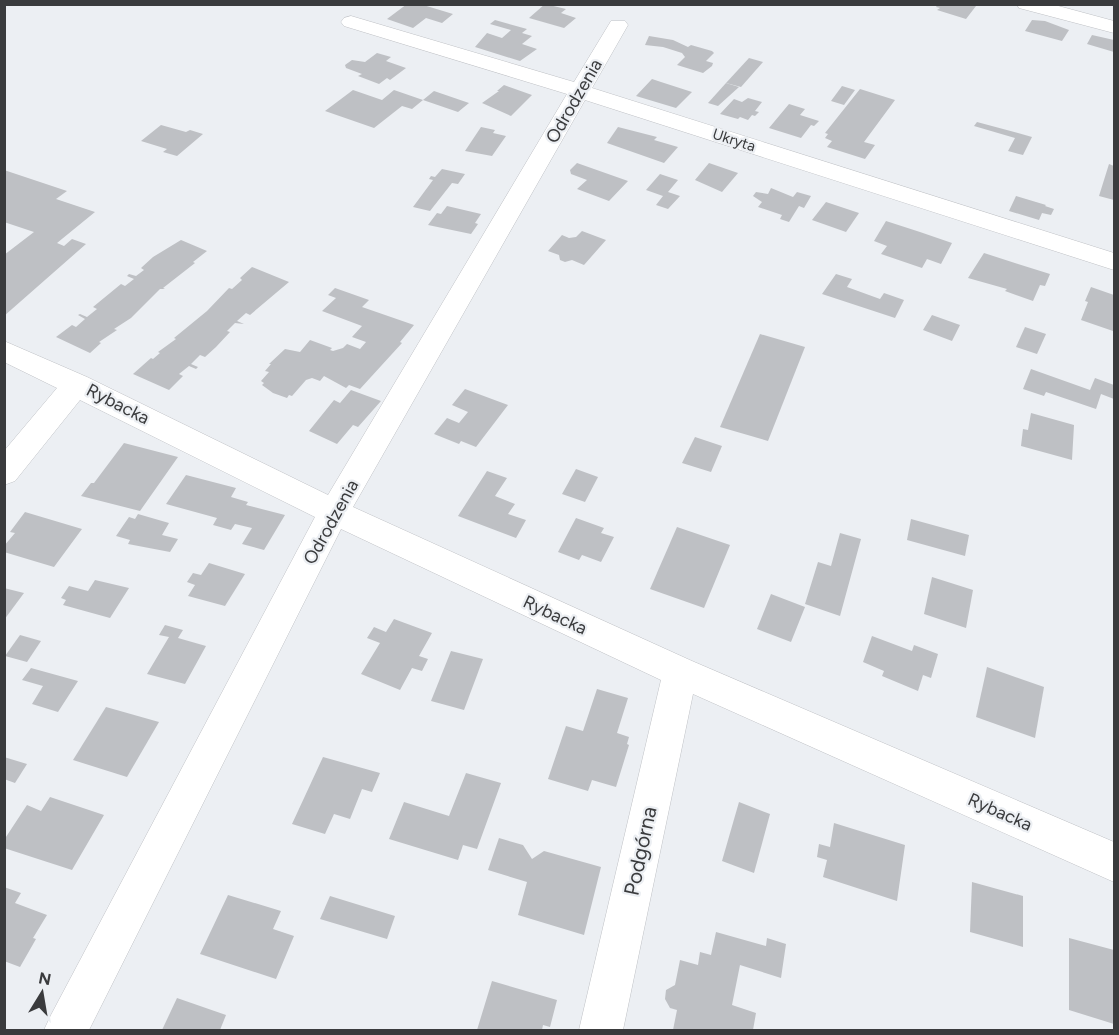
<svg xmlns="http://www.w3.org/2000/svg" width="1119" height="1035" viewBox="0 0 1119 1035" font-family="Figtree,sans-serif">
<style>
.building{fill:#bec0c4}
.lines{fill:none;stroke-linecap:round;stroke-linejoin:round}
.minor-casing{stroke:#c0c2c6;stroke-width:1}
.minor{fill:#fff;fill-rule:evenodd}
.labels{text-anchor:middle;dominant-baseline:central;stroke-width:4.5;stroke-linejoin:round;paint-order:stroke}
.far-street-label{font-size:15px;fill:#3a3b3d;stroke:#eceff3}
.street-label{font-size:18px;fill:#3a3b3d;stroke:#eceff3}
.near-street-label{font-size:21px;fill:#3a3b3d;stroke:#eceff3}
</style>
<rect width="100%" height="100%" fill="#eceff3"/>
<!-- building -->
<g class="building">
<polygon points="407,4 420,4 453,14 442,23 426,18 413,28 387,19"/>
<polygon points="545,4 566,9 561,13 576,18 564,28 529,18"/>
<polygon points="938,4 968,4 976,6 966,19 937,10 940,8 936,7"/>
<polygon points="495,20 527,29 522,33 532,36 522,44 537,49 520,61 475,47 487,33 502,38 511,30 490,24"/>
<polygon points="1032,20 1045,21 1069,30 1062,41 1025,31"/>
<polygon points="1092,35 1114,40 1114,52 1087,44"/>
<polygon points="649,36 673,40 688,47 691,45 712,51 714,53 706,61 713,63 712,66 703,73 677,65 685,57 682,53 663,47 645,45"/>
<polygon points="377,53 391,57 386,61 406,68 390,80 387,78 379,84 358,76 362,74 346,68 345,65 352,60 365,62"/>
<polygon points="749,58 763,62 741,87 726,83"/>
<polygon points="652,79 661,82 692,92 676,108 636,96"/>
<polygon points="726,83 739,87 718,106 708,103"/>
<polygon points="504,85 532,95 511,116 482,103 499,91 497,91"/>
<polygon points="842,86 855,90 844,105 831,101"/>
<polygon points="860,89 895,100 864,142 875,145 865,159 827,147 832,141 825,138 828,134 825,133"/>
<polygon points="353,90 382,100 394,90 423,100 412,109 402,106 374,128 325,111"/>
<polygon points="434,91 469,103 458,112 423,100"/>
<polygon points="748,98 762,102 755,111 759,112 755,116 752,115 748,120 740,117 738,119 720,114 734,99 742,102"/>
<polygon points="789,104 805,109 800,115 819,121 814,126 811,125 801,138 769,128"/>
<polygon points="977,122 1018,133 1032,137 1023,155 1008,151 1015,138 974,126"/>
<polygon points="161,125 186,132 190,130 203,134 177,156 163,152 167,149 141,141"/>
<polygon points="481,127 495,130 493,133 506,136 492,156 465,151"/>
<polygon points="618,127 657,137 654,140 678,147 664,163 607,143"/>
<polygon points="577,163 628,181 609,201 577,189 587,180 571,174 570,170"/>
<polygon points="709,163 738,173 722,192 695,180"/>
<polygon points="1109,164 1114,166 1114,200 1099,196"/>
<polygon points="442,169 465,174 458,184 452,183 430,211 413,207 433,180 429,179 431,176 435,177"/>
<polygon points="4,170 67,191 56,199 95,212 57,243 64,246 72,239 86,244 4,316 4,255 34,232 4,222"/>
<polygon points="660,174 678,180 668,192 680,196 668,209 656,205 663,196 646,190"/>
<polygon points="771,188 793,197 797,192 811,196 804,208 799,206 789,222 780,219 782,215 758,207 762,202 753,196 756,192 768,194"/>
<polygon points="1016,196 1046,205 1045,206 1054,209 1051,215 1042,213 1039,220 1009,211"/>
<polygon points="826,202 859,213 846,232 812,220"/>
<polygon points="447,206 481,214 475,223 478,224 471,234 428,225 437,213 441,214"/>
<polygon points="886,221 920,232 952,243 941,264 927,259 922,268 881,254 887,246 874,241"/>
<polygon points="582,231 606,240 584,265 572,260 565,262 560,260 559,255 548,251 562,235 569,238 576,237"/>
<polygon points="181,240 207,251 193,262 195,263 163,288 165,289 160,289 131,318 114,329 117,330 99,342 101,343 90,353 56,337 72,325 76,327 85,319 78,315 80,314 87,317 97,309 93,307 121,284 125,286 134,279 127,276 129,274 136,276 144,270 141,268 153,257"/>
<polygon points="984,253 1018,264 1050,274 1045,286 1040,285 1033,301 1005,291 1007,289 968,278"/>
<polygon points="252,267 289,282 250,315 246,313 237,321 244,324 235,323 227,331 230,332 216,347 205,357 200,355 191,364 198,367 196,369 189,366 179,374 183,376 169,390 133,374 151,358 153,359 160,353 158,352 176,339 174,338 207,311 229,288 232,289 242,280 240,278"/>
<polygon points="836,274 852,279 847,287 880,299 884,293 904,300 895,318 822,294"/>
<polygon points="1091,287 1114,295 1113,331 1081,320 1088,302 1085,301"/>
<polygon points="335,288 369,300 362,307 414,325 400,342 402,343 360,389 349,385 346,388 324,376 320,381 312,378 306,380 292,396 289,395 287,398 273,393 262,385 264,383 261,381 269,372 265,371 271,364 269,364 285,349 300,352 310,340 332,348 330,350 333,351 343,348 347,344 360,349 366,342 352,337 362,326 322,311 336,298 328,295"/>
<polygon points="932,315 960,325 952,341 923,330"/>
<polygon points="1025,327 1046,334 1037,354 1016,347"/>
<polygon points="760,334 805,347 768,441 720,427"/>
<polygon points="1031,369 1090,390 1095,378 1114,385 1114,399 1101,394 1096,409 1046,392 1044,396 1023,389"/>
<polygon points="465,389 508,405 476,447 461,441 459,444 434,434 447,418 459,423 468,412 452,405"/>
<polygon points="351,390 381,401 358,427 353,425 337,444 309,431 334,400 340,403"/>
<polygon points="1031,413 1074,425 1072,460 1021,446 1023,429 1028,430"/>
<polygon points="695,437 722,446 711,472 682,463"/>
<polygon points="124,443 178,457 140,511 81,496 91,483 94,483"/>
<polygon points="576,469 598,477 585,502 562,494"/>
<polygon points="487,471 507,478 495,496 515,504 508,514 526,520 516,538 458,516"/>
<polygon points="186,475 236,488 231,497 248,502 246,505 285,515 264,550 242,544 252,528 235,524 231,530 213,525 217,518 166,504"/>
<polygon points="25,512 82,529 54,567 4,552 4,546 15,533 10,532"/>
<polygon points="138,514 169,523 162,535 178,539 170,552 128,544 130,540 116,536 129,517 135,519"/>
<polygon points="576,518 604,528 601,533 614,537 601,562 582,555 579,560 558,552"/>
<polygon points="911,519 969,535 965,556 907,540"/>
<polygon points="677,527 730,545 704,608 650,589"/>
<polygon points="840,533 861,539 840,616 805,604 818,562 831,566"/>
<polygon points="209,563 245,574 225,606 188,596 195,585 187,582 193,573 201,575"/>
<polygon points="932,577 973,590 966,628 924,614"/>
<polygon points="95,580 129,588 110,618 63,605 66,600 61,598 69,586 88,591"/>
<polygon points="4,588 24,593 4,620"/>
<polygon points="771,594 805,607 791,642 757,629"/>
<polygon points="394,619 432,633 419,656 428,659 422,671 412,668 400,690 361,674 380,643 367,638 374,627 386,632"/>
<polygon points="165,625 183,630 178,638 206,646 185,684 147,674 169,637 159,635"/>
<polygon points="20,635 41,641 27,662 5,656"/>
<polygon points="872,636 912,651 914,645 938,654 931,678 923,675 918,691 882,676 884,671 863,662"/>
<polygon points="451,651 483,659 464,710 431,701"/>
<polygon points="987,667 1044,687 1035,738 976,717"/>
<polygon points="31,668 78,681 58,712 32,704 43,686 22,680"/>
<polygon points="597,689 628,698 617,733 629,737 627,744 629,745 616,787 592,780 588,791 548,779 566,726 583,731"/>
<polygon points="106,707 159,722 127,777 73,760"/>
<polygon points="4,757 27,764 15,783 4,779"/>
<polygon points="323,757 380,773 372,792 362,789 350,819 334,814 325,834 292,824"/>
<polygon points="466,773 501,783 477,849 463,845 458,860 389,839 404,802 449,816"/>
<polygon points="50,797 104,815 72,870 4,848 4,840 27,805 41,811"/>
<polygon points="739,802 770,814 754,873 722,861"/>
<polygon points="834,823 905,845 897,901 823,877 827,860 817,857 819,844 830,847"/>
<polygon points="499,838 523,845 532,859 544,851 601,867 584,935 518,915 527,882 488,870"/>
<polygon points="972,882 1023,896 1023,947 970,932"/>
<polygon points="4,887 21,893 15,903 47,915 33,938 36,939 20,967 4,961"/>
<polygon points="228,895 281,911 273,929 294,936 276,979 200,954"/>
<polygon points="330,896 395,916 387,939 320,919"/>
<polygon points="716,932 766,946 767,938 786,944 781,978 740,965 732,1005 756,1013 753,1030 673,1030 677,1010 670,1008 665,999 666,990 675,985 680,960 698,965 700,952 711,955"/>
<polygon points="1069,938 1114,950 1114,1024 1069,1010"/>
<polygon points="492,981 557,1000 550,1027 543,1025 542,1030 477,1030"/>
<polygon points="177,998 226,1015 220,1030 162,1030"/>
</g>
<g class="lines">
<!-- minor casing -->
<g class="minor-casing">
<g id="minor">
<polygon points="1017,4 1051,4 1114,21 1114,33 1019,8"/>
<polygon points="351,16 574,82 611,21 625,21 628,25 592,88 1114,253 1114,270 585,100 353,507 692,661 1114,842 1114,882 693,694 623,1030 579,1030 661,680 341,529 89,1030 44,1030 51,1015 315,517 80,400 15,481 4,485 4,451 57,388 4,362 4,341 87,377 328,495 567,94 344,26 341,22 344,18"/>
</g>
</g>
<!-- minor -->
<use href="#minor" class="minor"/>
</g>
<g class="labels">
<!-- far-street labels -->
<g class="far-street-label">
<text transform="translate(734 140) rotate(18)">Ukryta</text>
</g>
<!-- street labels -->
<g class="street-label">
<text transform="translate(574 101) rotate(-60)">Odrodzenia</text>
<text transform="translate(118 404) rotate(27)">Rybacka</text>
<text transform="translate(331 522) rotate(-61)">Odrodzenia</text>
<text transform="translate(555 615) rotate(25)">Rybacka</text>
<text transform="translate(1000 812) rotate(24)">Rybacka</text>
</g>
<!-- near-street labels -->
<g class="near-street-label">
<text transform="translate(640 851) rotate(-78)">Podgórna</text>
</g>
</g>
<!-- border -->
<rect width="1119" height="1035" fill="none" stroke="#3a3b3d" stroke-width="12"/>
<!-- north arrow -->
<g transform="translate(42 993) rotate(11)" stroke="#eceff3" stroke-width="4.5" paint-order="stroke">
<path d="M0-4.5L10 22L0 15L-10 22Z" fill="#3a3b3d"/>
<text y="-9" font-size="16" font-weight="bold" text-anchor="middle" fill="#3a3b3d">N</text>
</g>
</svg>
